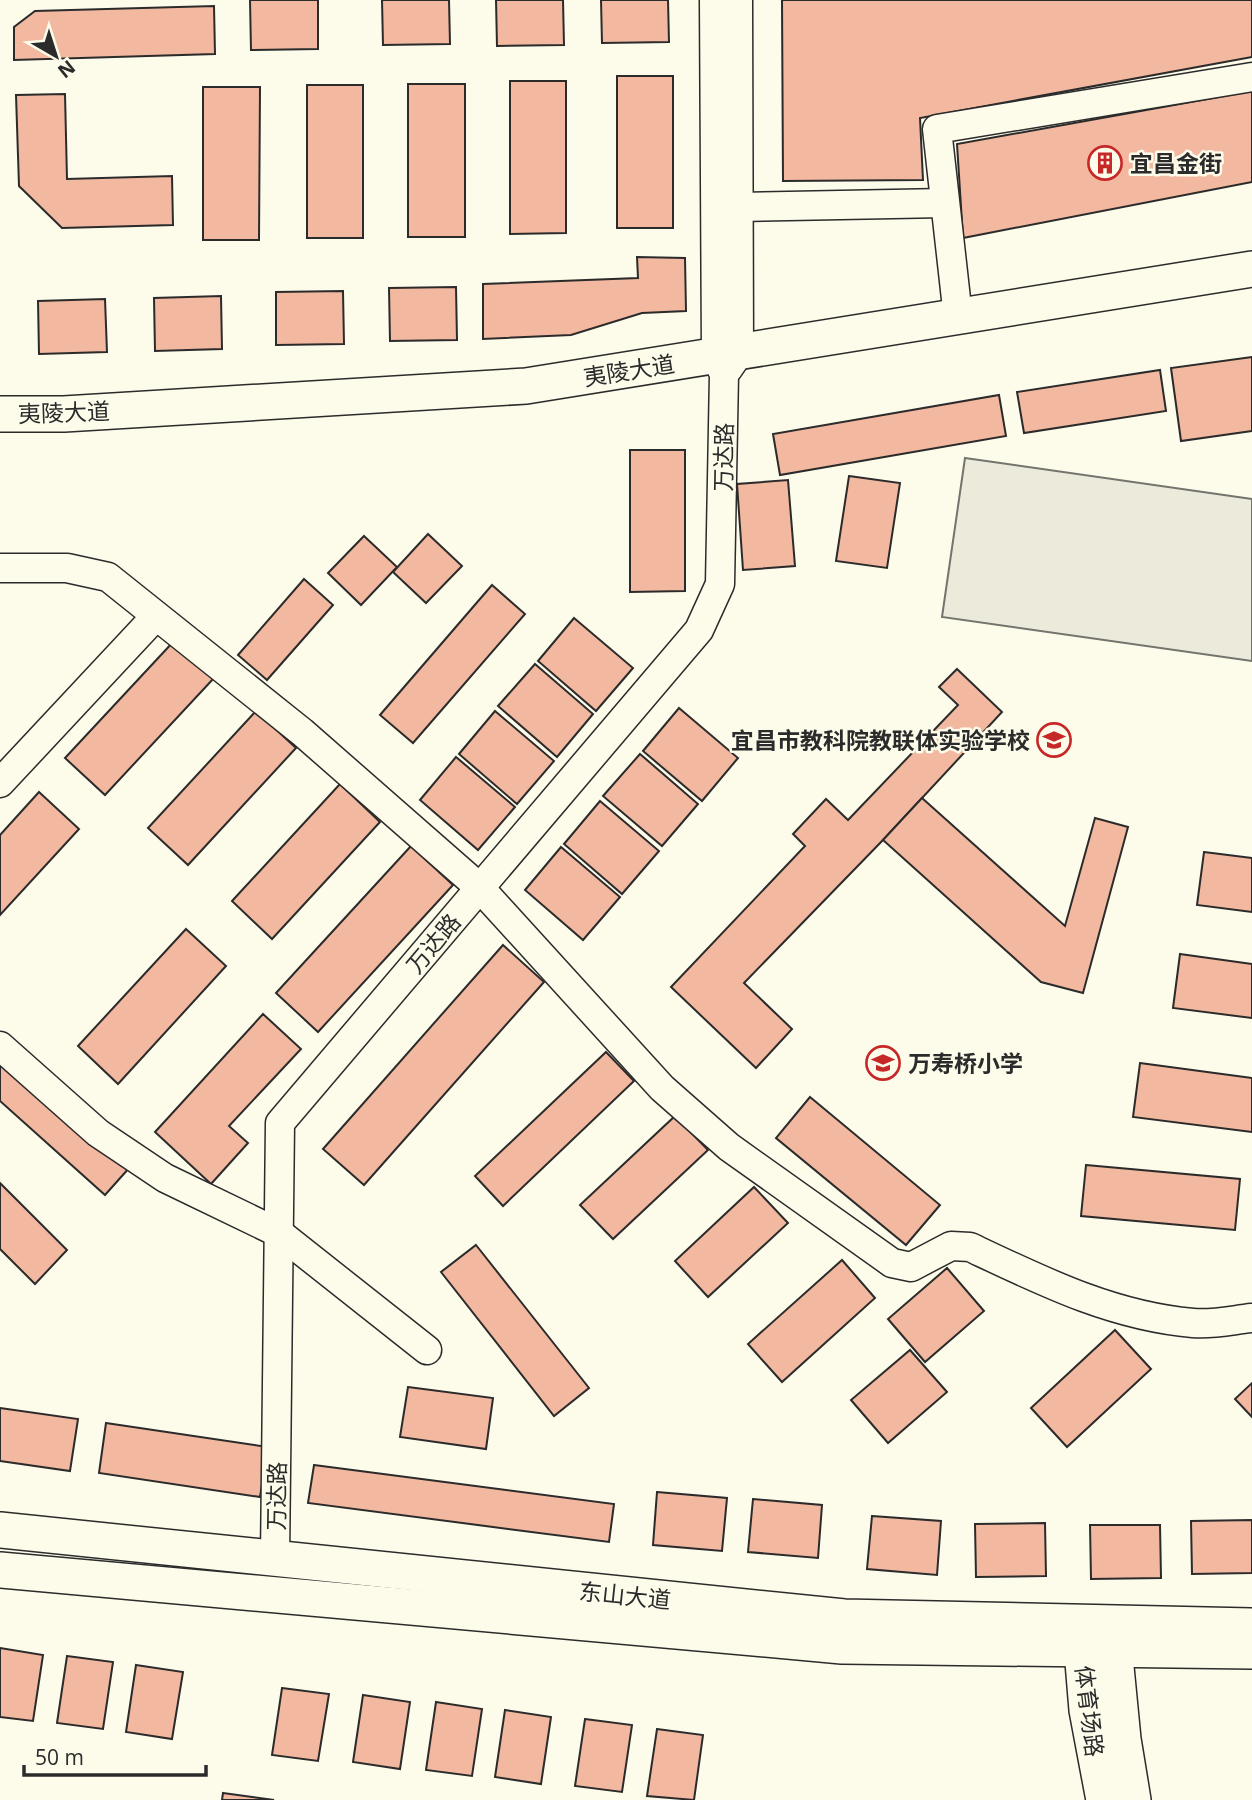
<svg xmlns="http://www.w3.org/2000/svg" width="1252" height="1800" viewBox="0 0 1252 1800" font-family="'Open Sans','Noto Sans SC',sans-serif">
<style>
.green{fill:#ecebdb;stroke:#74746e;stroke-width:2}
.building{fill:#f2b8a0;stroke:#2b2b2b;stroke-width:2}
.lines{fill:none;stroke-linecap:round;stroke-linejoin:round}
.minor-casing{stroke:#2b2b2b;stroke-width:31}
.major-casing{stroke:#2b2b2b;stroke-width:38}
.minor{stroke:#fdfbea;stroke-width:28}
.major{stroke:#fdfbea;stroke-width:35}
.labels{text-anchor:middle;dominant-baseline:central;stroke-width:5;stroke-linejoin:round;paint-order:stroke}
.poi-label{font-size:23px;font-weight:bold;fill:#2b2b2b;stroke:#fdfbea;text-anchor:start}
.street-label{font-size:23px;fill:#2b2b2b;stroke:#fdfbea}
</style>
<rect width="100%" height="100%" fill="#fdfbea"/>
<!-- green -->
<polygon class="green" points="965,458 1252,499 1252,661 942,617"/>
<!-- building -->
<g class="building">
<polygon points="250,0 318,0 318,49 251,50"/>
<polygon points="382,0 449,0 450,44 383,45"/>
<polygon points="496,0 563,0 564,45 497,46"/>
<polygon points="601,0 668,0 669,42 602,43"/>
<polygon points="782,0 1252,0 1252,57 920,118 923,180 783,181"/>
<polygon points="214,6 215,54 14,60 14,27 35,11"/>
<rect x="617" y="76" width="56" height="152"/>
<polygon points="510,81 566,81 566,233 510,234"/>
<rect x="408" y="84" width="57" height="153"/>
<rect x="307" y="85" width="56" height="153"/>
<polygon points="203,87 260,87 259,240 203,240"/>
<polygon points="1252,91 1252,182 963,238 957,144"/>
<polygon points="65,94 67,179 172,176 173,225 62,228 19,186 16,95"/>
<polygon points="637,257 685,258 686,311 642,313 571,335 483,339 483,284 638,278"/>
<polygon points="456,287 457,340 390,341 389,288"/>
<polygon points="343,291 344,344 276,345 276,292"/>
<polygon points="221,296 222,349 155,351 154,298"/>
<polygon points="105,299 107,352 39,354 38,301"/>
<polygon points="1252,357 1252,431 1181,441 1171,368"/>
<polygon points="1160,370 1166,411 1024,433 1017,392"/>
<polygon points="999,395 1006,436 780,475 773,434"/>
<polygon points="630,450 685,450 685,591 630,592"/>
<polygon points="849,476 900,483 887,568 836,561"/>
<polygon points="788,480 795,566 743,570 737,484"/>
<polygon points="428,534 462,566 426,603 393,572"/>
<polygon points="364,536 397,567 361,605 328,573"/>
<polygon points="304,579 333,605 267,680 238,655"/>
<polygon points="492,585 525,614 413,743 380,715"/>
<polygon points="574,618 633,668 596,711 538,661"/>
<polygon points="174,641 214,678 105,795 65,758"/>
<polygon points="535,664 593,714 557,757 498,706"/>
<polygon points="957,669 1002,712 883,840 744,983 792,1029 756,1068 671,987 805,846 793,834 826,799 848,820 958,705 939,687"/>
<polygon points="679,708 738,758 702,801 643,751"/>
<polygon points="256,711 296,748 188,865 148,828"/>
<polygon points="495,711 554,761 517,804 459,754"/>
<polygon points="640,754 698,804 662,846 603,796"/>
<polygon points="456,757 515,807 478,850 420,800"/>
<polygon points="340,784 380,822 272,939 232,901"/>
<polygon points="39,792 79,829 0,915 0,835"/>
<polygon points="922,798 1065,926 1095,818 1128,827 1083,993 1041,982 883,840"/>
<polygon points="600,801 659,851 622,894 564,844"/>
<polygon points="411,846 453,885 318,1032 276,993"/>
<polygon points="561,847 620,897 583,940 525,890"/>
<polygon points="1204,852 1252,858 1252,912 1197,905"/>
<polygon points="186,929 226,966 118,1084 78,1046"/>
<polygon points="503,945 544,982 364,1185 323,1149"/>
<polygon points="1180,954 1252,964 1252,1018 1173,1008"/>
<polygon points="263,1014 301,1049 229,1126 248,1143 211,1184 155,1132"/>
<polygon points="0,1051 130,1167 105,1195 0,1101"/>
<polygon points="606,1052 634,1081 503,1206 475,1176"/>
<polygon points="1140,1063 1252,1078 1252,1132 1133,1117"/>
<polygon points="810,1097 940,1205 906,1245 776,1138"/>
<polygon points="675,1116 708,1150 613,1239 580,1205"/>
<polygon points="1086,1165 1240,1179 1235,1230 1081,1216"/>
<polygon points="0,1183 67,1250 35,1284 0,1249"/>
<polygon points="754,1187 788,1223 708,1297 675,1261"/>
<polygon points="476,1245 589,1388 554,1416 441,1272"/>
<polygon points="842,1260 875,1298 782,1382 748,1344"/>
<polygon points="947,1268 984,1311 925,1362 888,1319"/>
<polygon points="1115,1330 1151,1369 1067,1447 1031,1408"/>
<polygon points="910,1350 947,1392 888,1443 851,1400"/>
<polygon points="1252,1383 1252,1417 1235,1399"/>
<polygon points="408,1387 493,1398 486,1449 400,1437"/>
<polygon points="0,1408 78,1419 70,1471 0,1461"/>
<polygon points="106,1423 268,1447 260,1497 99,1473"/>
<polygon points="314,1465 614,1504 609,1542 308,1503"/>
<polygon points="657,1492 727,1498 722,1551 653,1545"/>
<polygon points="753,1499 822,1505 818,1558 748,1552"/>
<polygon points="872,1516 941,1521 937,1575 867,1569"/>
<polygon points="1252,1520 1252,1573 1192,1574 1191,1521"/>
<polygon points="1045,1523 1046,1576 976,1577 975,1524"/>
<polygon points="1090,1525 1160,1525 1161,1578 1091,1579"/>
<polygon points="0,1648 43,1655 33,1721 0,1717"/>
<polygon points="67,1656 113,1662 103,1729 57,1723"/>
<polygon points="136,1665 183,1672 172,1739 126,1732"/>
<polygon points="282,1688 329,1694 318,1761 272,1755"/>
<polygon points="363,1695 410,1702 400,1769 353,1762"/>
<polygon points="436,1702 482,1709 472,1776 426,1770"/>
<polygon points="505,1710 551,1717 541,1784 495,1777"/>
<polygon points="585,1719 632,1725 622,1792 575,1786"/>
<polygon points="657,1729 703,1735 694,1800 647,1796"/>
<polygon points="223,1793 274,1800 222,1800"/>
</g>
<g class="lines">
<!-- minor casing -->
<g class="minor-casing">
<g id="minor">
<polyline points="739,207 945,203"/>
<polyline points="958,317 937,129 1252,77"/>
<polyline points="728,369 739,353 738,0"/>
<path d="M 0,568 L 67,568 L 108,577 L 302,732 L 480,888 L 662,1088 L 729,1147 L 892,1263 L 911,1267 L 951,1246 L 970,1247 C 1042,1281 1112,1316 1193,1323 C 1212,1325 1233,1320 1252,1318"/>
<polyline points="0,783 156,616"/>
<polyline points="0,1046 98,1133 165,1178 279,1233 427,1350"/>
<polyline points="275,1558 280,1123 699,630 720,584 724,374 716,357 714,0"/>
</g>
</g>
<!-- major casing -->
<g class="major-casing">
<g id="major">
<polyline points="0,414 64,414 526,386 1252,269"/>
<polyline points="0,1530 844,1617 1252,1626"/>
<polyline points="0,1570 842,1646 1252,1651"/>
<polyline points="1080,1626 1087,1710 1104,1800"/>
<polyline points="1112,1626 1123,1739 1133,1800"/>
</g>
</g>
<!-- minor -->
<use href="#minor" class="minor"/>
<!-- major -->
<use href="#major" class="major"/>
</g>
<!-- icons -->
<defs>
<g id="building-ring" transform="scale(1.75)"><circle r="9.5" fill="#fdfbea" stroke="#c62828" stroke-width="1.5"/><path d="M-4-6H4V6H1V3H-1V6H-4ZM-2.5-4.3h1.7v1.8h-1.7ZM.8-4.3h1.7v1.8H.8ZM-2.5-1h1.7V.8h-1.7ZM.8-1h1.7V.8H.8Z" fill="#c62828"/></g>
<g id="school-ring" transform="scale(1.75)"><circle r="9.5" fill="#fdfbea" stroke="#c62828" stroke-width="1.5"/><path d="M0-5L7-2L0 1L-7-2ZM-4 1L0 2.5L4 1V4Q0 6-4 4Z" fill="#c62828"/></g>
</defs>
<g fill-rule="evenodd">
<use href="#building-ring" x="1105" y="163"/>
<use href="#school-ring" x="1054" y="740"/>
<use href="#school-ring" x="883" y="1063"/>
</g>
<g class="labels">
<!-- poi labels -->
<g class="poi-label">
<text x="1130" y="163">宜昌金街</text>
<text x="1030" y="740" text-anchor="end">宜昌市教科院教联体实验学校</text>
<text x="908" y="1063">万寿桥小学</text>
</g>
<!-- street labels -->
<g class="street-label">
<text transform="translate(629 370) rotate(-9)">夷陵大道</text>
<text transform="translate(64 412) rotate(-2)">夷陵大道</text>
<text transform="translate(723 457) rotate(-89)">万达路</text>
<text transform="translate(433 943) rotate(-50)">万达路</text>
<text transform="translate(276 1496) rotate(-89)">万达路</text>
<text transform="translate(625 1595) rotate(6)">东山大道</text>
<text transform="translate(1090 1711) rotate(83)">体育场路</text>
</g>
</g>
<!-- north arrow -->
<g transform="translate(56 56) rotate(141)" stroke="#fdfbea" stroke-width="5" paint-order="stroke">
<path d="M0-5L12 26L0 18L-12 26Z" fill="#2b2b2b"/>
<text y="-10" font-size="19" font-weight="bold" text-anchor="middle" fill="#2b2b2b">N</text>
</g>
<!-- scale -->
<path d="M24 1765v10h182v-10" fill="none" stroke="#2b2b2b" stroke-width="3.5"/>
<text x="35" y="1765" font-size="21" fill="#2b2b2b" stroke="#fdfbea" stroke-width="5" paint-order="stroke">50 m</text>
</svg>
